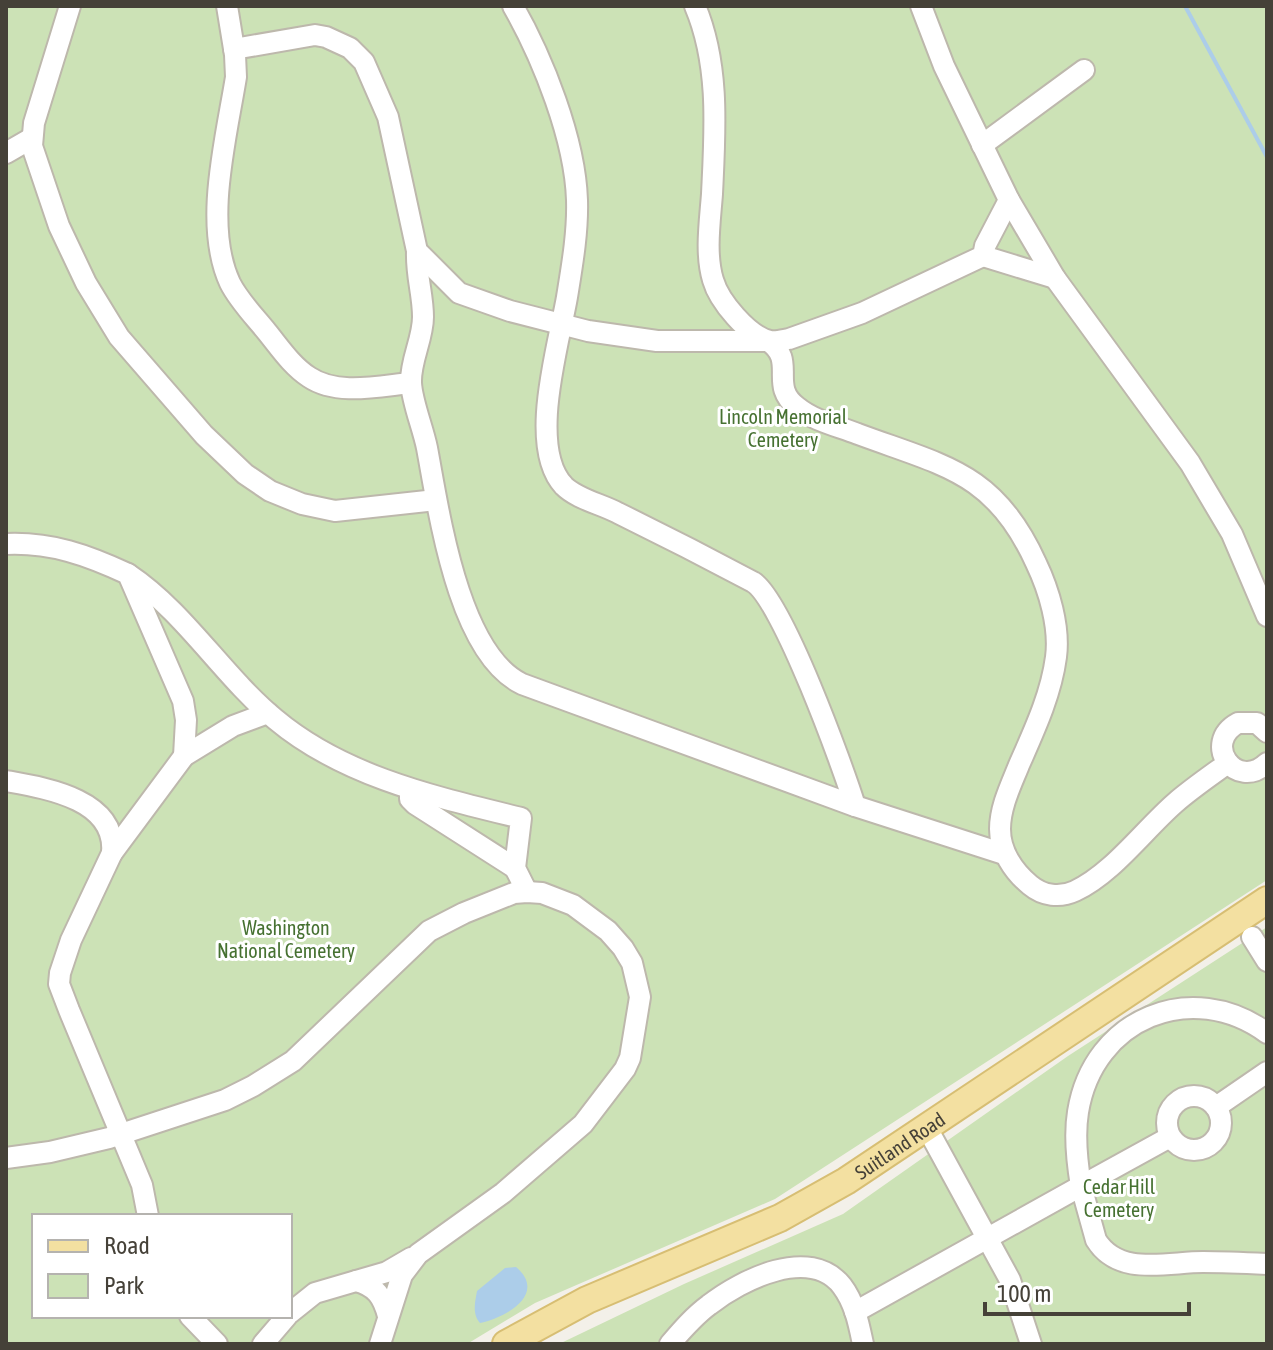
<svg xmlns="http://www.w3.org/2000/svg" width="1273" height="1350" viewBox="0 0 1273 1350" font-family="'Asap Condensed',sans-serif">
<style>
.green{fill:#cce2b6;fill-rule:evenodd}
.water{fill:#accde9}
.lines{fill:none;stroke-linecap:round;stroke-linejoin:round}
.stream{stroke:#accde9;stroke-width:4}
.minor-casing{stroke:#bdb8ac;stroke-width:24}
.major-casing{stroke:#d7be73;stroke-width:30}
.minor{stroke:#fff;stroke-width:20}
.major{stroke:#f3e0a1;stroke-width:26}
.labels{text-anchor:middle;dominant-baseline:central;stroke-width:6;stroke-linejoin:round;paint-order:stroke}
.park-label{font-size:20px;fill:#467131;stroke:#fff}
.street-label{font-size:20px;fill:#454138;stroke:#fff}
</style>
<rect width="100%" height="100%" fill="#f3f0e9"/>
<!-- green -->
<g class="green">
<path d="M 6,6 L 1267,6 L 1267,880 L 775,1199 L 535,1303 L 467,1344 L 6,1344 ZM 34,1216 L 290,1216 L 290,1316 L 34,1316 Z"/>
<polygon points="1267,927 1267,1344 559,1344 684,1284 843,1214 1068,1056"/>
</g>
<!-- water -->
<path class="water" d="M 516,1267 C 548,1294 505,1318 480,1323 C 472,1314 475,1302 477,1291 L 505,1268 Z"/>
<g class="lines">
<!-- stream -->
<polyline class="stream" points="1185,6 1267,157"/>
<!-- minor casing -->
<g class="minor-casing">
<g id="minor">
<polyline points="70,6 34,123 32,146 59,226 86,283 119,337 204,435 245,474 270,491 302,504 335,511 436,500"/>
<path d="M 227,6 L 235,55 L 236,77 C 226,139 203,225 230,283 C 239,301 255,317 267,332 C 280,348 292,366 309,377 C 337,396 379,386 411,383"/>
<path d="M 513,6 C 543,59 575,139 577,200 C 578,232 572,266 567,297 C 559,344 527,447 564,486 C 577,499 601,504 618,513 C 663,535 708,558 753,582 C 782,599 843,767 855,806"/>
<path d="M 695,6 C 720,65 715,131 712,194 C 710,221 705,254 713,280 C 719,301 748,336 770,341 C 776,342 783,340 789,339 L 862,313 L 983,256 L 985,246 L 1009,200 L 944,66 L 921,6"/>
<path d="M 234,49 L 315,35 L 326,37 L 350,48 L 364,62 L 388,117 L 417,251 L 459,293 L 510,311 L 588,331 L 657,341 L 768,341 C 798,361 768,385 797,407 C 814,421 838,426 858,434 C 944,466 995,472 1036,563 C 1049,590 1060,627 1056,657 C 1051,695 1034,731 1019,765 C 1011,785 1000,807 1000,829 C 1000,851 1013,871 1030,885 C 1043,896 1060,898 1075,891 C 1112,874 1144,830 1175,803 C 1191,789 1210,776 1228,763"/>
<polyline points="982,145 1084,70"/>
<polyline points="6,153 32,138"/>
<polyline points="1009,200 1055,278 1190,463 1232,534 1267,616"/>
<path d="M 417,251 C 416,276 423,294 423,317 C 423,339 410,361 411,383 C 412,402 423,428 427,448 C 439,512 458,653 522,684 L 855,806 L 1004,854"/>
<polyline points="983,256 1055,278"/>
<path d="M 6,544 C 51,542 87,555 128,574 L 183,701 L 186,720 L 184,756"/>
<path d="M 128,574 C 185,612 222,675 275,719 C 344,777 436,797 521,818 L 515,868 L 527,892"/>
<path d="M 1267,732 L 1257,723 L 1238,723 C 1201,743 1236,792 1267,763"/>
<path d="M 6,781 C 45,788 117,799 112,853"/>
<polyline points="410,790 410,799 415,804 515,868"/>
<polyline points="1252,937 1267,961"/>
<circle cx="1194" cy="1123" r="27"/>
<polyline points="1216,1107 1267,1072"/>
<polyline points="927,1128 1010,1280 1031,1344"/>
<path d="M 1170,1137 L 1081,1186 L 1096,1240 C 1119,1277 1167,1262 1203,1262 C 1224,1262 1246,1263 1267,1264"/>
<polyline points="6,1158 50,1152 109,1138 225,1100 253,1086 293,1061 429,931 464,913 514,893 527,892 542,893 573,905 608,931 623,948 632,963 640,997 630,1058 625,1069 583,1124 503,1193 418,1254 402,1275 380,1344"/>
<polyline points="148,1216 142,1185 69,1010 59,984 60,973 71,940 112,853 184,756 233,726 268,713"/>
<polyline points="356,1281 387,1272 411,1258"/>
<path d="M 855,1312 L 1081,1186 C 1077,1162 1074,1136 1078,1112 C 1093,1018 1192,978 1267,1033"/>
<path d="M 290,1313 L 315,1293 L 356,1281 C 376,1286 383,1297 388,1316"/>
<polyline points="190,1316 217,1344"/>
<polyline points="263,1344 287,1316"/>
<path d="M 670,1344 C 682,1330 694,1316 709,1305 C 741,1280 810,1245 842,1286 C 855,1303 859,1325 863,1344"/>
</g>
</g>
<!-- major casing -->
<g class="major-casing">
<g id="major">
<path id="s1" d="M 506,1344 L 587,1300 L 780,1218 L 846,1181 L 1267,900"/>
</g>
</g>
<!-- minor -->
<use href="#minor" class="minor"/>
<!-- major -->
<use href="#major" class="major"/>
</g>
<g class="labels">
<!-- park labels -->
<g class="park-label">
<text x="783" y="416">Lincoln Memorial<tspan x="783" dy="23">Cemetery</tspan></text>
<text x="286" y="927">Washington<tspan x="286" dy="23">National Cemetery</tspan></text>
<text x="1119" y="1186">Cedar Hill<tspan x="1119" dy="23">Cemetery</tspan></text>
</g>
<!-- street labels -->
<g class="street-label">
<text stroke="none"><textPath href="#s1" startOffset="442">Suitland Road</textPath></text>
</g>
</g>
<!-- border -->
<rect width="1273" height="1350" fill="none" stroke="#454138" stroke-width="16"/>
<!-- legend -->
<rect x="32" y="1214" width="260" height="104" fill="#ffffff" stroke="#b5b3af" stroke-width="2"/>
<rect x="48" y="1240" width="40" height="12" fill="#f3e0a1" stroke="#b5b3af" stroke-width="2"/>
<text x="104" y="1254" font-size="24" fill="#454138">Road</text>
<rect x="48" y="1274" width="40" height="24" fill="#cce2b6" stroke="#b5b3af" stroke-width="2"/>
<text x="104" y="1294" font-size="24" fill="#454138">Park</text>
<!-- scale -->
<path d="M985 1302v12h204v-12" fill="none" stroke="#454138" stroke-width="4"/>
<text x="997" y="1302" font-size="24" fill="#454138" stroke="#ffffff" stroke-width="6" paint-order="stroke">100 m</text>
</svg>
